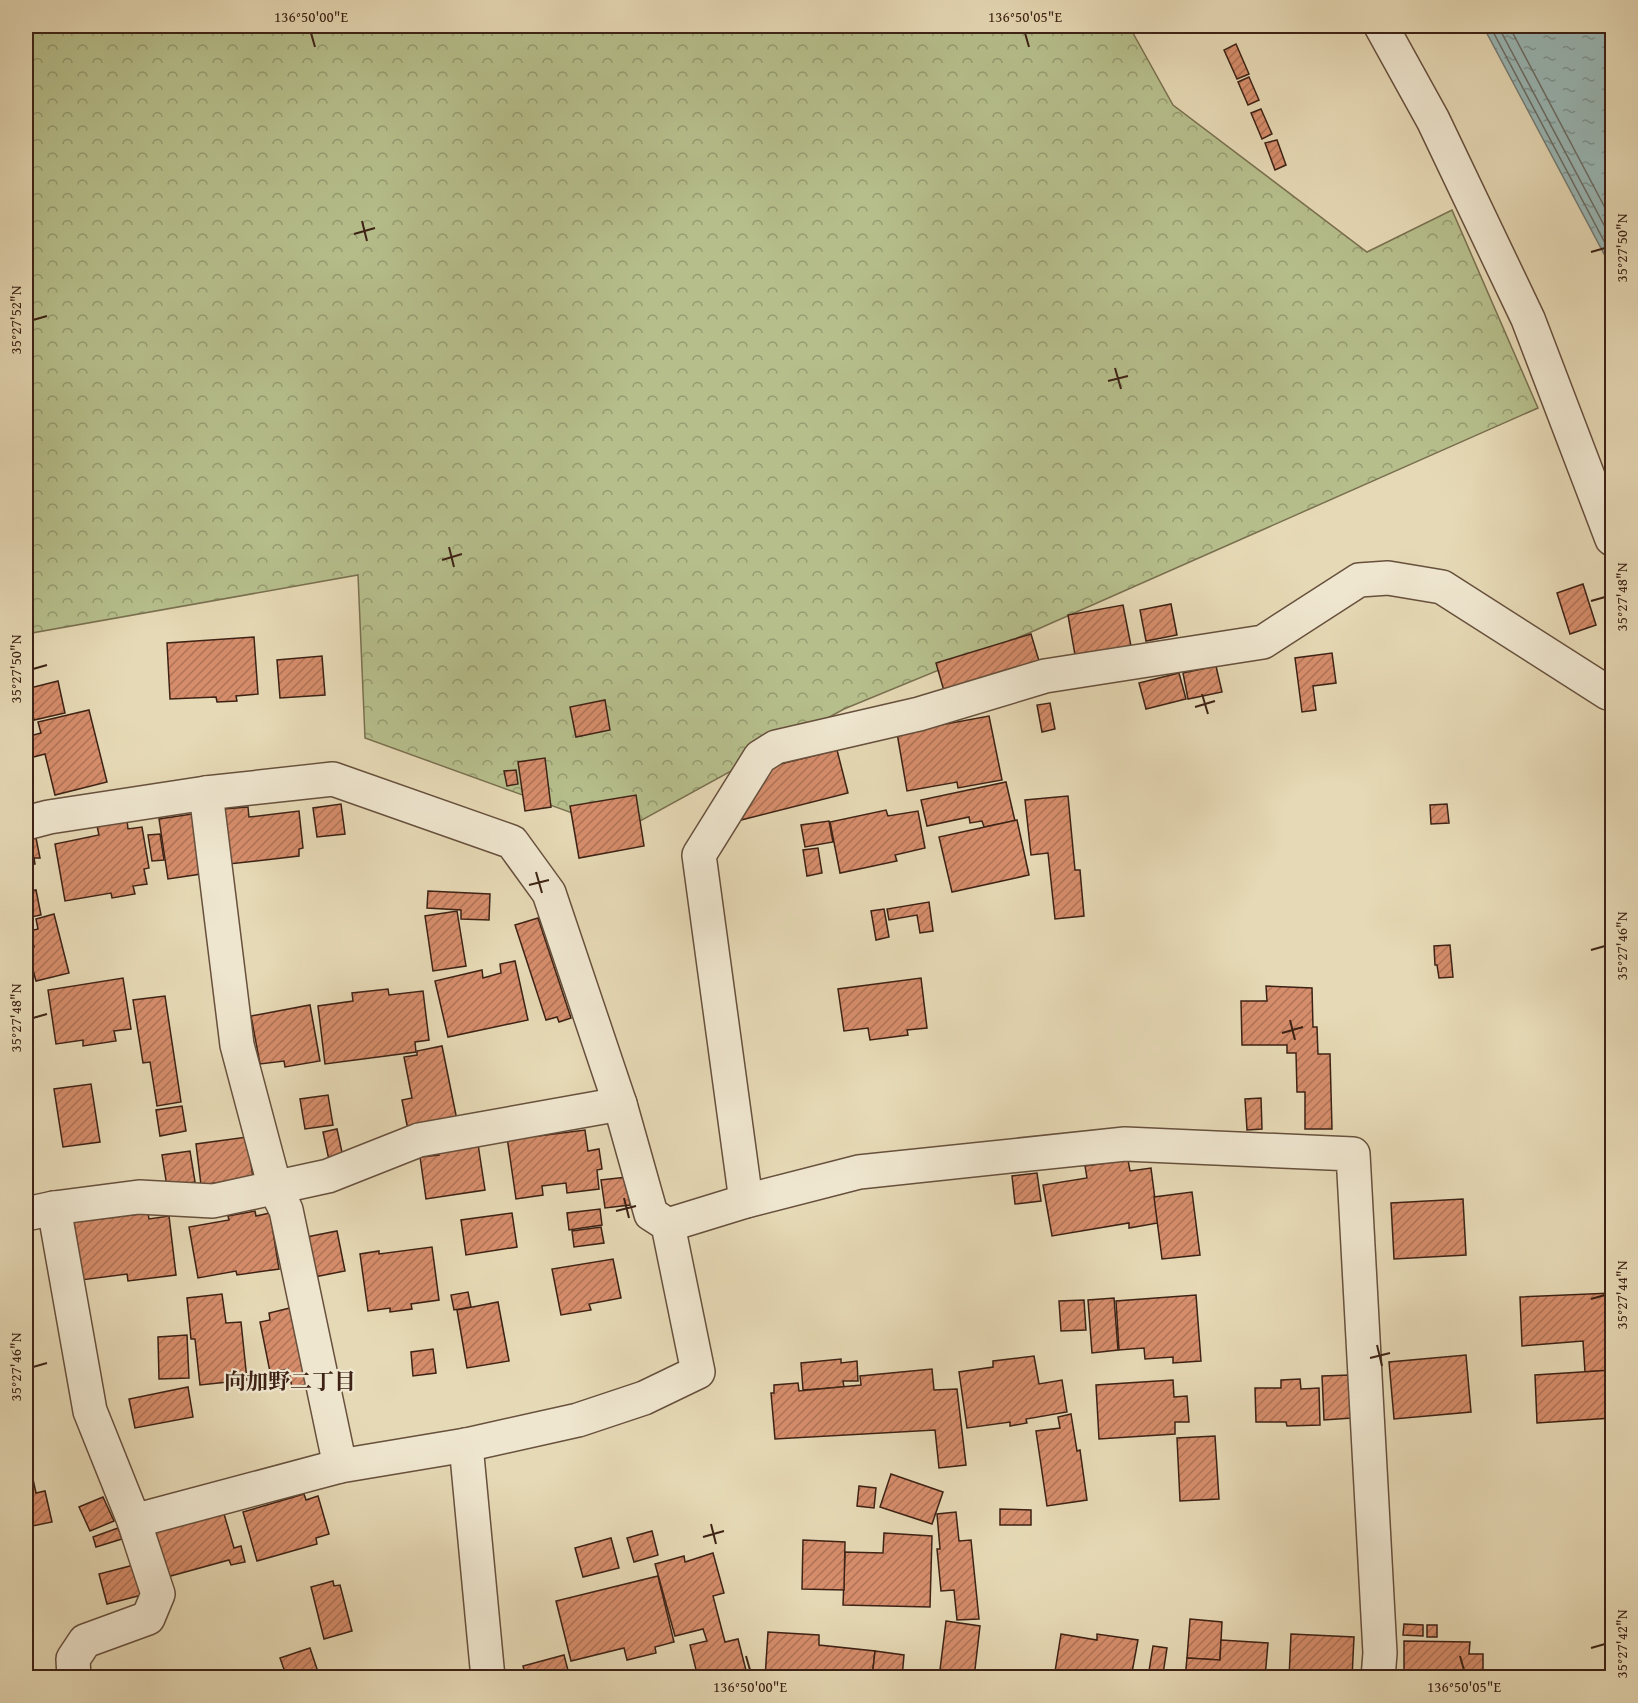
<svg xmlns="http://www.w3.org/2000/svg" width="1638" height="1703" viewBox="0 0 1638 1703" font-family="'Gentium Book Plus','Noto Serif JP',serif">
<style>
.forest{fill:url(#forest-crowns);stroke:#7a7050;stroke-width:1.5}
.water{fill:url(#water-ripples);stroke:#747c76;stroke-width:1.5}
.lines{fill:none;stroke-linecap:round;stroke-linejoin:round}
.shore{stroke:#6b6d66;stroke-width:1.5}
.building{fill:url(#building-hatch);stroke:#3d2215;stroke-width:1.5}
.minor-casing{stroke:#67503d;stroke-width:36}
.minor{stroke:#efe6cf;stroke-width:33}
.ticks{fill:none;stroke:#3d2215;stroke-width:2}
.labels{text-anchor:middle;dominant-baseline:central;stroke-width:4.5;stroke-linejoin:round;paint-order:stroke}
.neighbourhood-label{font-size:22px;font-weight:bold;fill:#3d2215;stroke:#efe6cf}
.neatline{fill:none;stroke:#3d2215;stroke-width:2}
.ticks-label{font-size:15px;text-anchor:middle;fill:#3d2215}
</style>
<defs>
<pattern id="forest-crowns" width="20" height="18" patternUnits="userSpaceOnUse" patternTransform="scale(1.5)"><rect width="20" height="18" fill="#b6bf8c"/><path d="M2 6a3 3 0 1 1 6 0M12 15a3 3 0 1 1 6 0" fill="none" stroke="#959b71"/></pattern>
<pattern id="water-ripples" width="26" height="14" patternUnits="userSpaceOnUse" patternTransform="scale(1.5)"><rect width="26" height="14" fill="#99b8b7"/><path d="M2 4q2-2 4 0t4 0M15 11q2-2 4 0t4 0" fill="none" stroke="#7e9594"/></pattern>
<pattern id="building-hatch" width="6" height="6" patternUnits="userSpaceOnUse" patternTransform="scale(1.5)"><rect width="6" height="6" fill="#d68d6b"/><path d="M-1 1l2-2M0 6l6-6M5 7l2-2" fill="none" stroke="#af7357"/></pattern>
</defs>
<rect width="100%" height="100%" fill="#e6d9b5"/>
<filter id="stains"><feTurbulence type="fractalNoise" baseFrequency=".00333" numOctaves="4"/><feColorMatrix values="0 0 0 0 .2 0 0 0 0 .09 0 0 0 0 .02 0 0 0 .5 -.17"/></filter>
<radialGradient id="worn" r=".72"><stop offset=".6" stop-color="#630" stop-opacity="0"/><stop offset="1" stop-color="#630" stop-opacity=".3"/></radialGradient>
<!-- forest -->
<polygon class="forest" points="26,26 1129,26 1173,105 1367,252 1452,210 1538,408 1029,633 844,709 622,831 365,738 358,575 26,634"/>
<!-- water -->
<polygon class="water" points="1483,26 1612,26 1612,269"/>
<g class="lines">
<!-- shore -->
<g class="shore">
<polyline points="1490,26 1612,256"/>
<polyline points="1498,26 1612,240"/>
<polyline points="1509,26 1612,221"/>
</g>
</g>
<!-- building -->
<g class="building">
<polygon points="1236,44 1249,74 1237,79 1224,50"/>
<polygon points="1249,77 1259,100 1248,105 1238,82"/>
<polygon points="1261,109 1272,134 1262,139 1251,113"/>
<polygon points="1277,140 1286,165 1275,170 1265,143"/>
<polygon points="1583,584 1596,625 1570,634 1557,593"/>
<polygon points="1171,604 1177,635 1146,641 1140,610"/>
<polygon points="1123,605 1131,646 1075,655 1068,615"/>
<polygon points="1031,634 1039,661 944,691 936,663"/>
<polygon points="254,637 258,694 236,696 237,701 217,702 216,697 170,699 167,643"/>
<polygon points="1332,653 1336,683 1313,686 1316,710 1302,712 1295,658"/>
<polygon points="322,656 325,695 280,698 277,660"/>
<polygon points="1216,666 1222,692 1188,699 1183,673"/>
<polygon points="1179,673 1186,699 1146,709 1139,683"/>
<polygon points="58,681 65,713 34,720 26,689"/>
<polygon points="605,700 610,730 576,737 570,707"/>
<polygon points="1050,703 1055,729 1042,732 1037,705"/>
<polygon points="89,710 107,782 55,795 45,754 26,759 26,737 41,733 38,722"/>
<polygon points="989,716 1002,780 958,788 957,782 907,791 897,733"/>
<polygon points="837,750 848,793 741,820 772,766"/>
<polygon points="545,758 551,807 525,811 518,762"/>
<polygon points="516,770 518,784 507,786 504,771"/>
<polygon points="1006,782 1015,821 984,827 982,821 970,823 969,817 927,826 921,800"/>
<polygon points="636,795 644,846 579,858 570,806"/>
<polygon points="1068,796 1075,870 1080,870 1084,916 1055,919 1048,853 1031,855 1025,800"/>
<polygon points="341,804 345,834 317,837 313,808"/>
<polygon points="1447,804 1449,823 1431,824 1430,805"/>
<polygon points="248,807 249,817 299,811 303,848 299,849 299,856 229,864 223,809"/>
<polygon points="886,810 888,816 918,811 925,848 895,855 897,861 840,873 830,822"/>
<polygon points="192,814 201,874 168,879 159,819"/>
<polygon points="127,820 128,829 142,827 149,868 144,869 147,884 133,886 135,894 112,898 111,893 65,901 55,844 99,835 97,826"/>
<polygon points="1017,820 1029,875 952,892 939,837"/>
<polygon points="829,821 833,842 805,847 801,825"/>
<polygon points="35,833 40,858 34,858 35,864 26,866 26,835"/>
<polygon points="160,834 164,860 152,861 148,835"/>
<polygon points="818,848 822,873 807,876 803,850"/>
<polygon points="36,890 41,915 26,918 29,930 26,930 26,892"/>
<polygon points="428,891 490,894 489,920 461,919 461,910 427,908"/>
<polygon points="929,902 933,931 920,933 917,915 889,920 887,909"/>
<polygon points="884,909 889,937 876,940 871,911"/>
<polygon points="457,911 466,966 433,971 425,916"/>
<polygon points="54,914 69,973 36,981 27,948 34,947 30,931 38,929 36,919"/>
<polygon points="538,918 571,1018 559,1022 557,1017 546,1020 515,925"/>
<polygon points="1450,945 1453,977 1439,978 1437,965 1435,965 1434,946"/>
<polygon points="515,961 528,1020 448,1037 435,981 482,970 483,978 501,973 500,964"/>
<polygon points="123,978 131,1029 114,1031 116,1041 83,1046 83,1040 56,1044 48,990"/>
<polygon points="921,978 927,1028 907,1030 908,1035 870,1040 868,1028 844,1031 838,989"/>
<polygon points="1266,986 1312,988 1313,1027 1317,1027 1318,1054 1330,1054 1332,1129 1305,1129 1305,1092 1297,1092 1296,1053 1287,1053 1287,1045 1242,1045 1241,1001 1267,1001"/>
<polygon points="388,989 389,995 423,991 429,1040 415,1042 416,1052 325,1064 318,1006 353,1001 352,993"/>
<polygon points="165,996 181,1102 157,1106 150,1062 143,1063 133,1000"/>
<polygon points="310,1005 320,1061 285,1067 284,1061 260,1064 251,1016"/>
<polygon points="442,1046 457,1120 408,1130 402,1100 412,1098 404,1057 417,1055 417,1051"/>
<polygon points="91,1084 100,1142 63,1147 54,1089"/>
<polygon points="328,1095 333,1125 305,1129 300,1099"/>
<polygon points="1261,1098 1262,1129 1247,1130 1245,1099"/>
<polygon points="182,1106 186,1131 160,1136 156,1110"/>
<polygon points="337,1129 343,1157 329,1160 323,1132"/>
<polygon points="585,1130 588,1151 599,1149 602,1169 597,1170 599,1189 567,1193 566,1183 542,1186 543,1195 516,1199 507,1137 538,1132 539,1136"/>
<polygon points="247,1137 253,1178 201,1185 196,1144"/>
<polygon points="478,1144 485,1190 426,1199 420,1157 439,1155 438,1150"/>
<polygon points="190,1151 195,1182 167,1187 162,1155"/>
<polygon points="1128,1160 1130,1171 1151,1168 1158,1223 1129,1228 1129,1223 1052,1236 1043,1185 1087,1178 1085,1166"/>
<polygon points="1037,1173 1041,1201 1015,1204 1012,1176"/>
<polygon points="627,1177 630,1205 605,1208 601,1180"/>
<polygon points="1192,1192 1200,1255 1162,1259 1154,1197"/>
<polygon points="1463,1199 1466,1255 1394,1259 1391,1203"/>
<polygon points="600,1209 602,1225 569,1230 567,1213"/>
<polygon points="255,1211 256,1216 270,1213 279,1269 237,1275 236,1271 198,1278 189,1227 229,1220 228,1216"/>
<polygon points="148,1213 149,1219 169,1216 176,1275 128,1281 127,1274 81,1280 74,1222"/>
<polygon points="512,1213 517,1247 466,1255 461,1220"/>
<polygon points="601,1227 604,1243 574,1247 572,1231"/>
<polygon points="337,1231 345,1271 309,1278 301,1238"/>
<polygon points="432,1247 439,1300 411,1304 412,1309 390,1312 390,1308 368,1311 360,1254 379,1251 379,1254"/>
<polygon points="613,1259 621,1298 589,1304 591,1310 561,1315 552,1269"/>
<polygon points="468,1292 471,1307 454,1310 451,1295"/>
<polygon points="1612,1293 1612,1370 1585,1372 1583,1341 1522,1346 1520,1297"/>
<polygon points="222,1294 226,1323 241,1322 247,1380 200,1385 195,1339 191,1339 187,1298"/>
<polygon points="1196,1295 1201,1361 1173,1363 1173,1357 1145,1359 1144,1348 1119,1350 1116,1301"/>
<polygon points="1114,1298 1118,1350 1092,1353 1088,1300"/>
<polygon points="1084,1300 1086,1330 1061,1331 1059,1301"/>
<polygon points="498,1302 509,1361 467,1368 457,1310"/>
<polygon points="290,1308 310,1384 292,1387 288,1369 270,1372 260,1322 270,1320 269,1313"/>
<polygon points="187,1335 189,1378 159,1379 158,1337"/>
<polygon points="433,1349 436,1373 413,1376 411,1352"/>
<polygon points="1466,1355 1471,1412 1394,1419 1389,1362"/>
<polygon points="1034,1356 1039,1384 1062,1380 1067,1412 1026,1419 1027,1423 1010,1426 1010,1422 967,1428 959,1372 993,1367 993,1361"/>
<polygon points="841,1359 841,1363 857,1361 858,1381 843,1381 844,1387 803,1390 801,1363"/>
<polygon points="932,1369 934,1390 957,1389 966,1465 939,1468 935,1430 775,1439 771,1393 774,1393 774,1385 798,1383 799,1391 861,1385 860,1376"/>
<polygon points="1612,1370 1612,1418 1537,1423 1535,1375"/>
<polygon points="1350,1375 1352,1418 1324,1420 1322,1376"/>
<polygon points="1300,1379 1301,1389 1319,1388 1320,1425 1287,1426 1286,1422 1256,1422 1255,1388 1281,1388 1281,1380"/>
<polygon points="1173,1380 1174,1397 1187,1396 1189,1422 1175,1422 1175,1434 1099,1439 1096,1385"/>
<polygon points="188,1387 193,1417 135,1428 129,1399"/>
<polygon points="1071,1414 1077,1451 1080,1450 1087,1500 1047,1506 1036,1431 1060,1428 1058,1417"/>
<polygon points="1215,1436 1219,1499 1180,1501 1177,1438"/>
<polygon points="27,1452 36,1493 45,1491 52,1522 32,1526 33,1532 26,1534 26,1453"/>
<polygon points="891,1474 943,1492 932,1524 880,1507"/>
<polygon points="859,1486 876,1488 874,1508 857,1506"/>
<polygon points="304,1494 306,1500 318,1496 329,1534 316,1538 317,1544 257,1561 243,1512"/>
<polygon points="103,1497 114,1521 90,1531 79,1507"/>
<polygon points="222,1507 234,1548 241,1546 245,1562 231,1565 229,1560 167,1577 153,1527"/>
<polygon points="1000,1509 1031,1510 1031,1525 1000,1525"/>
<polygon points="956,1512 959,1541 971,1540 979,1619 957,1620 954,1590 941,1591 937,1549 940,1549 937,1514"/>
<polygon points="118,1528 122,1539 96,1547 93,1537"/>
<polygon points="652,1531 658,1555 634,1562 627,1538"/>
<polygon points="884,1533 932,1536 930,1607 843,1605 845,1552 883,1553"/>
<polygon points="611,1538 619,1568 583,1577 575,1548"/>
<polygon points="803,1540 845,1542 844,1590 802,1589"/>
<polygon points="713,1553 724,1593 713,1596 725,1642 738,1639 748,1678 698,1678 690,1645 707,1641 703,1629 675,1636 655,1564 684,1556 685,1562"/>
<polygon points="134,1565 142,1595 107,1604 99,1574"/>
<polygon points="658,1576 674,1642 655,1647 656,1653 627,1660 624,1648 571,1661 556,1601"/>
<polygon points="333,1581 334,1586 340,1585 352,1631 324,1639 311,1587"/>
<polygon points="1190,1619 1222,1622 1220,1660 1187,1658"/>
<polygon points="946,1621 980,1626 974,1678 939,1678"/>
<polygon points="1404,1624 1423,1625 1423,1636 1403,1635"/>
<rect x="1427" y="1625" width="10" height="12"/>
<polygon points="768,1632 819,1635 819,1645 875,1651 872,1678 765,1678"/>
<polygon points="1061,1634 1097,1640 1097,1634 1138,1640 1131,1678 1054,1678"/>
<polygon points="1291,1634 1354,1637 1352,1678 1289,1678"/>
<polygon points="1221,1640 1268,1643 1265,1678 1185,1678 1187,1658 1220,1660"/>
<polygon points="1404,1641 1470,1642 1469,1654 1483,1654 1483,1678 1404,1678"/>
<polygon points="1153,1646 1167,1648 1163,1674 1149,1671"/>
<polygon points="310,1648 320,1678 287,1678 280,1658"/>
<polygon points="875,1651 904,1655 902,1678 872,1678"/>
<polygon points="564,1655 570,1678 526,1678 523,1666"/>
</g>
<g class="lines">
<!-- minor casing -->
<g class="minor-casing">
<g id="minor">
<polyline points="1381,26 1433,120 1528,319 1612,539"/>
<polyline points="206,793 237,1045 275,1188 286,1210 340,1466"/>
<polyline points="26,823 49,817 206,793 333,779 512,842 549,893 620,1104 651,1214 668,1225 698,1372 644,1398 578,1420 466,1445 340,1466 134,1521"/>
<polyline points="746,1201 699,855 760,757 776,747 919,714 1045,676 1263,642 1359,580 1388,578 1442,587 1608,693 1612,693"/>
<polyline points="54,1208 90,1411 134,1521 158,1594 148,1618 85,1641 73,1659 74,1678"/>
<polyline points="26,1214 54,1208 139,1197 213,1201 328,1176 419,1140 620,1104"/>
<polyline points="668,1225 746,1201 859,1172 1125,1144 1353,1154 1380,1653 1378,1678"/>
<polyline points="466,1445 488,1678"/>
</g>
</g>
<!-- minor -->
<use href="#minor" class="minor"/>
</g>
<!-- ticks -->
<path class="ticks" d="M 311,33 L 315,47M 1025,33 L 1029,47M 362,221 L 367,241M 354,234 L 375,228M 1591,252 L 1605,248M 33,320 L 47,316M 1115,368 L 1121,389M 1108,381 L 1128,376M 449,547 L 454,567M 442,560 L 462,554M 1591,601 L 1605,597M 33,669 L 47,665M 1202,694 L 1208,714M 1195,707 L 1215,701M 536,872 L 542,893M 529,885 L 549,880M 1591,950 L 1605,946M 33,1018 L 47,1014M 1290,1020 L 1295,1040M 1282,1033 L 1303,1027M 624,1198 L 629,1218M 616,1211 L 636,1206M 1591,1299 L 1605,1295M 1377,1345 L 1382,1366M 1370,1358 L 1390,1353M 33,1367 L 47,1363M 711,1524 L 716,1544M 703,1537 L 724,1531M 1591,1648 L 1605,1644M 746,1656 L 750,1670M 1460,1656 L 1464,1670"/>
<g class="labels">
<!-- neighbourhood labels -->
<g class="neighbourhood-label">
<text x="290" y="1381">向加野二丁目</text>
</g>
</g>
<!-- margin -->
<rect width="1638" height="1703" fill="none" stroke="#e6d9b5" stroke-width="66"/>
<rect x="33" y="33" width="1572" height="1637" class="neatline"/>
<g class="ticks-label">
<text x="311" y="22">136°50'00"E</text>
<text x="1025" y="22">136°50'05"E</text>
<text transform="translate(1622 248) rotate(-90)" y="5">35°27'50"N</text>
<text transform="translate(16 320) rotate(-90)" y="5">35°27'52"N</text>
<text transform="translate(1622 597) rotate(-90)" y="5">35°27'48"N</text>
<text transform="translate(16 669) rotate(-90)" y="5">35°27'50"N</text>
<text transform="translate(1622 946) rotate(-90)" y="5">35°27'46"N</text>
<text transform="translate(16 1018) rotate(-90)" y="5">35°27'48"N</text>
<text transform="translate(1622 1295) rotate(-90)" y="5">35°27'44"N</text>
<text transform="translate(16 1367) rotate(-90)" y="5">35°27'46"N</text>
<text transform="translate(1622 1644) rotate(-90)" y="5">35°27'42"N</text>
<text x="750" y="1692">136°50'00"E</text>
<text x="1464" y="1692">136°50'05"E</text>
</g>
<rect width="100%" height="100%" filter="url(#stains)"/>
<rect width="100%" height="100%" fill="url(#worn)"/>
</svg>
